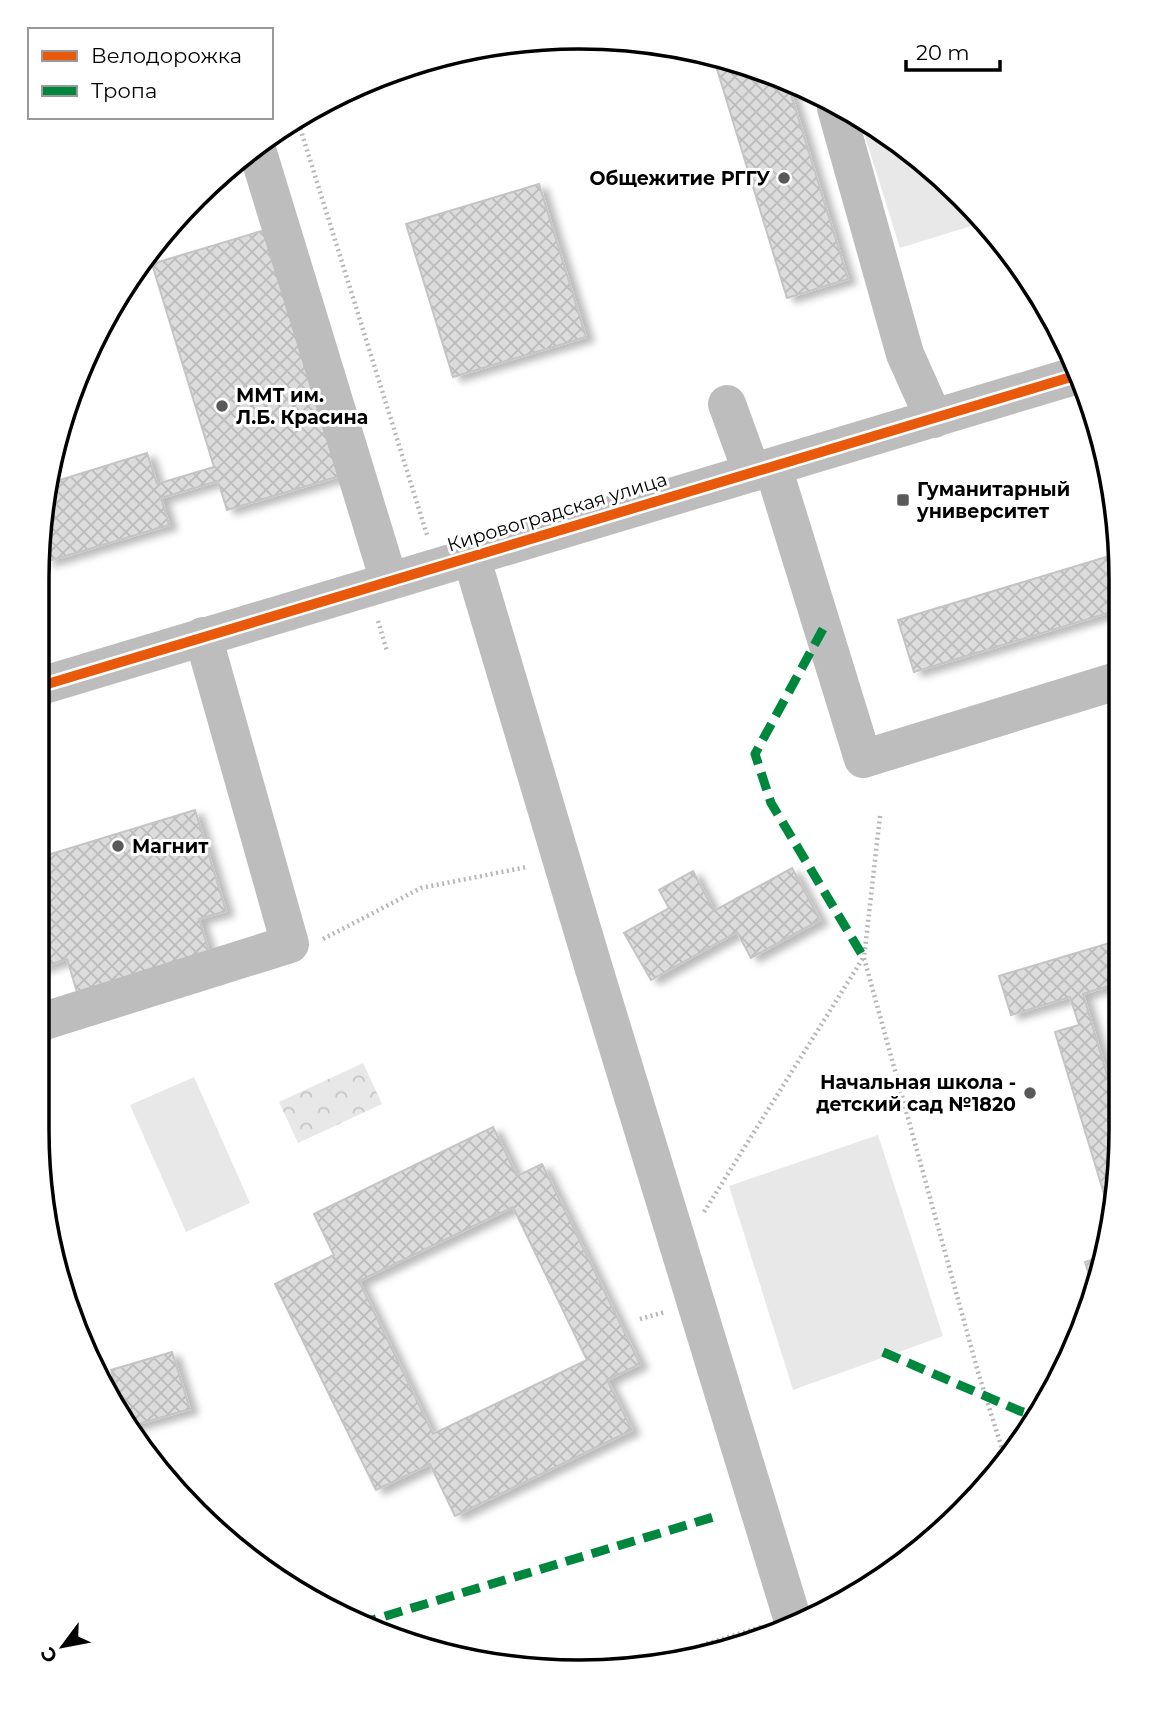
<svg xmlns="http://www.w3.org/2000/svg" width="1158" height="1709" viewBox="0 0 1158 1709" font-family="Montserrat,sans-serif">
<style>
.park{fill:url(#park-crowns)}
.pitch{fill:#e8e8e8}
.building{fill:url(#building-cross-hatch);stroke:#c4c4c4;stroke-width:2;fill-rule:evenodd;filter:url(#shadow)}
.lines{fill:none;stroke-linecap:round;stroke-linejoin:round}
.path{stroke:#b8b8b8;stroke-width:4.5;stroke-dasharray:2 3.5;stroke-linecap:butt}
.minor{stroke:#bdbdbd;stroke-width:38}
.quiet{stroke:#00873e;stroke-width:9;stroke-dasharray:18 9;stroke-linecap:butt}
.cycleway-casing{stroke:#fff;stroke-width:15}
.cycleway{stroke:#e8590c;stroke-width:10}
.poi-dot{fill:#595959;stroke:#fff;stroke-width:2.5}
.labels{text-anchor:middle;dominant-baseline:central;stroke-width:6;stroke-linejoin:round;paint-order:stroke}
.poi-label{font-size:19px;font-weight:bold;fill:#000;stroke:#fff;text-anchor:start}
.street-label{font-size:19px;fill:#000;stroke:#fff}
.rim{fill:none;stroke:#000;stroke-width:3.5}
</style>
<defs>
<pattern id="park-crowns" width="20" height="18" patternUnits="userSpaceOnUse" patternTransform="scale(1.75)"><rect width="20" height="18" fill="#e8e8e8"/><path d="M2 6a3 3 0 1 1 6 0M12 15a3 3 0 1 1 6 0" fill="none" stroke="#c5c5c5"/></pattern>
<pattern id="building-cross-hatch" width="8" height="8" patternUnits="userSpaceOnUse" patternTransform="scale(1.75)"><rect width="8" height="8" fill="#dcdcdc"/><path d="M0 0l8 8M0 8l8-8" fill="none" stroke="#bbb"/></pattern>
<filter id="shadow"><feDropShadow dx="8" dy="4.5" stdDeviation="3.5" flood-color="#0004"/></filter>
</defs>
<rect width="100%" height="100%" fill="#fff"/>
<!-- park -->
<polygon class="park" points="363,1063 382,1104 298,1143 279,1102"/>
<!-- pitch -->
<g class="pitch">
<path d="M 859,117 C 888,132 971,193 981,223 L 900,248 Z"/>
<polygon points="194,1077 250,1203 186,1232 130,1105"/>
<polygon points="878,1135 943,1336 793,1390 729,1186"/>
</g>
<!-- building -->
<g class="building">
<polygon points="713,56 786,78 848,279 787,298"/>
<polygon points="539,184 586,337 453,377 406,224"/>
<polygon points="278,226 353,472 227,510 218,481 161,498 169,525 46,562 47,484 147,453 157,484 214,467 152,264"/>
<polygon points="1119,553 1121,609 914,672 898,620"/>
<polygon points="195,810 226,911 199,919 212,961 80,1002 67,959 39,968 41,857"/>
<polygon points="792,868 820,920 751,958 737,932 651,980 624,933 669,908 659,890 693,871 714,911"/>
<polygon points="1116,941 1115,984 1083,994 1113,1095 1111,1217 1055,1032 1079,1025 1070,997 1011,1015 999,976"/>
<path d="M 493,1127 L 517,1176 L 542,1164 L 640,1364 L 607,1380 L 632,1430 L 455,1516 L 430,1464 L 376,1490 L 275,1284 L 334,1255 L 314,1214 ZM 513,1207 L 587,1360 L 433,1434 L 359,1281 Z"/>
<polygon points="1104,1256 1093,1289 1085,1262"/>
<polygon points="172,1352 190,1409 128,1427 111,1370"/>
</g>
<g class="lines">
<!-- path -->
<g class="path">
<polyline points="297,118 427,535"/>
<polyline points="378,621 387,651"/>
<polyline points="880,816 864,958 978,1372 1004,1455"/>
<polyline points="323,939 421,888 527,867"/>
<polyline points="704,1212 863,958"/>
<polyline points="640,1319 665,1312"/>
<polyline points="696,1647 761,1627"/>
</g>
<!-- minor -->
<g class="minor">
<polyline points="836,108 905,354 934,419"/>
<polyline points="256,146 389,581"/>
<polyline points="727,404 752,473"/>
<polyline points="773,467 863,759 1120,680"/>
<polyline points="471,556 594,969 793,1621"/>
<polyline points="44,685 1081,374"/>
<polyline points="38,1023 290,944 203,636"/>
</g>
<!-- quiet -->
<g class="quiet">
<polyline points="823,629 755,754 771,803 864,958"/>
<polyline points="883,1352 1020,1411 1033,1415"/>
<polyline points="359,1624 720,1515"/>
</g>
<!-- cycleway casing -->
<g class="cycleway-casing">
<polyline id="cycleway" points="44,685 1081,374"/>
</g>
<!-- cycleway -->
<use href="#cycleway" class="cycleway"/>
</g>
<!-- markers -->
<g class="poi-dot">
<circle cx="784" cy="178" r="7"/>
<circle cx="222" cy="406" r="7"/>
<rect x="896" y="493" width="14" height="14" rx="3.5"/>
<circle cx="118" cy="846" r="7"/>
<circle cx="1030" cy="1093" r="7"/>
</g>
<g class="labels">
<!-- poi labels -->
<g class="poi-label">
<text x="770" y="178" text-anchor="end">Общежитие РГГУ</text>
<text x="236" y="395">ММТ им.<tspan x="236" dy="22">Л.Б. Красина</tspan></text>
<text x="917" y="489">Гуманитарный<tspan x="917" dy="22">университет</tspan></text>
<text x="132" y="846">Магнит</text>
<text x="1016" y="1082" text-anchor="end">Начальная школа -<tspan x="1016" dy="22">детский сад №1820</tspan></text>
</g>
<!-- street labels -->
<g class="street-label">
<text transform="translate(557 512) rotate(-17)">Кировоградская улица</text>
</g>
</g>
<!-- crop -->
<path d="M0 0H1158V1709H0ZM579 49H579A530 530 0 0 1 1109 579V1130A530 530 0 0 1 579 1660H579A530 530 0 0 1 49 1130V579A530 530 0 0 1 579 49Z" fill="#fff" fill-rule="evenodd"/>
<path class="rim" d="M579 49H579A530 530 0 0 1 1109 579V1130A530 530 0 0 1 579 1660H579A530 530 0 0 1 49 1130V579A530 530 0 0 1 579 49Z"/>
<!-- legend -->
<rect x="28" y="28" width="245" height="91" fill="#ffffff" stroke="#999999" stroke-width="2"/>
<rect x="42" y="51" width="35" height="10" fill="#e8590c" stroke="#999999" stroke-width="2"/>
<text x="91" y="63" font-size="21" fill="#000000">Велодорожка</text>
<rect x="42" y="86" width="35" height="10" fill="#00873e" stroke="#999999" stroke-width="2"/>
<text x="91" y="98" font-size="21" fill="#000000">Тропа</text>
<!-- north arrow -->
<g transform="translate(63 1646) rotate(238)" stroke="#ffffff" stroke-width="5" paint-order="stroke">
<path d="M0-5L12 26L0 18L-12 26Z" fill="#000000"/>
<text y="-10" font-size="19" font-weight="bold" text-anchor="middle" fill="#000000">С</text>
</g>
<!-- scale -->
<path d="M906 60v10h94v-10" fill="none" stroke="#000000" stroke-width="3.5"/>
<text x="916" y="60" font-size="21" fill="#000000" stroke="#ffffff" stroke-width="5" paint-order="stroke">20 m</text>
</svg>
